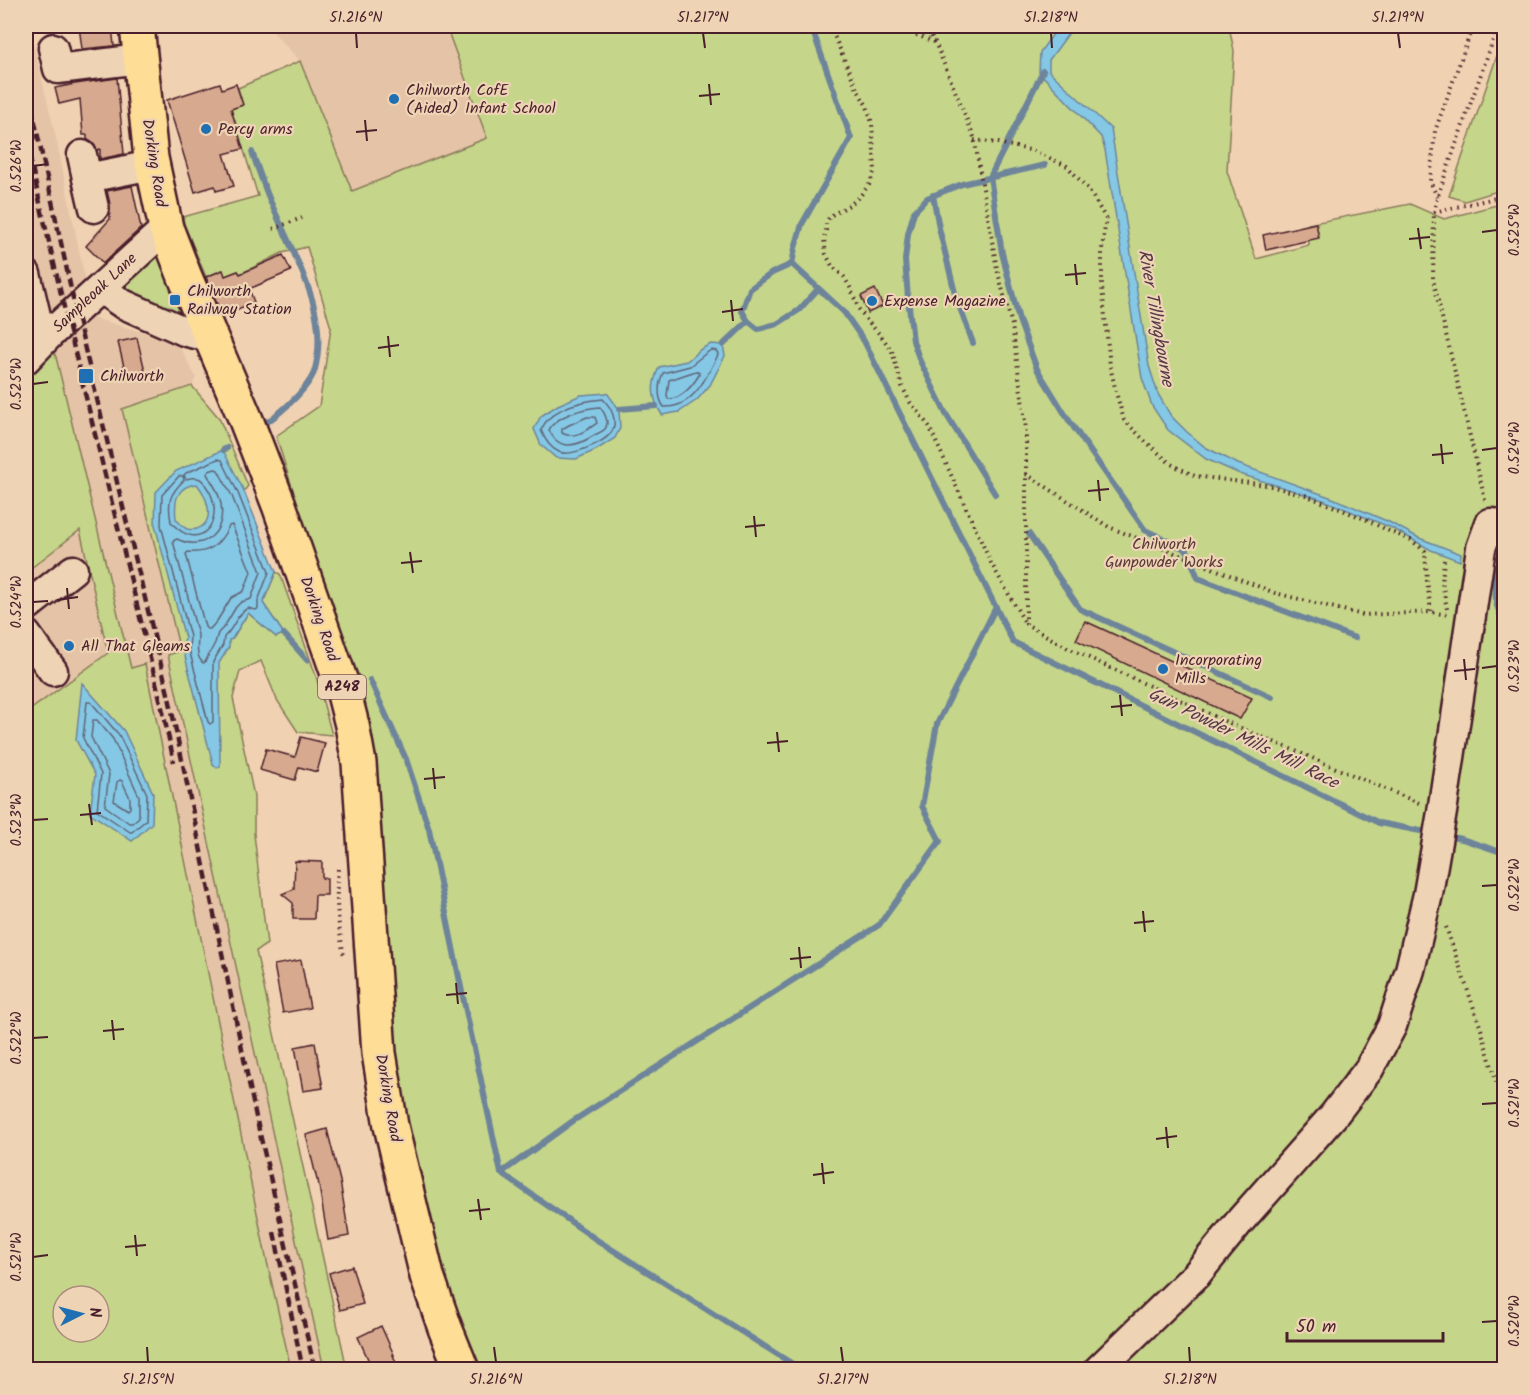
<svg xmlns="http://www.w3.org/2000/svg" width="1530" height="1395" viewBox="0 0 1530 1395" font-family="Kalam,sans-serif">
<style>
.built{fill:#e5c3a6}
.green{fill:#c5d589;stroke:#887a5a;stroke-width:1.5;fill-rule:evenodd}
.water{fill:#84c8e5;stroke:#6d849b;stroke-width:1.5;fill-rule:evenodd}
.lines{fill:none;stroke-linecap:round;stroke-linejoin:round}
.shore{stroke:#616375;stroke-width:1.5}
.stream{stroke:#6d849b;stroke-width:6}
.building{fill:#d7aa8f;stroke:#4a1f2b;stroke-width:1.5}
.minor-casing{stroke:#4a1f2b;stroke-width:33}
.major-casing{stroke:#4a1f2b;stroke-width:38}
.path{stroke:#4a1f2b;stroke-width:4;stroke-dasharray:1.5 4.5;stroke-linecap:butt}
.minor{stroke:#eed4b5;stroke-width:28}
.major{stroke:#fedd96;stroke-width:33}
.rail{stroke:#4a1f2b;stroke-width:4.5;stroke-dasharray:9 4.5;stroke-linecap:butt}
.ticks{fill:none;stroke:#4a1f2b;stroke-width:2}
.poi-dot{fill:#1f6fb2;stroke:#eed4b5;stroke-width:2}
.labels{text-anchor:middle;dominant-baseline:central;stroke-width:4.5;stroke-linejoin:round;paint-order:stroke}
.shield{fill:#eed4b5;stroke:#7b5554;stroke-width:1.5}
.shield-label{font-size:15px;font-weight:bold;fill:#4a1f2b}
.poi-label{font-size:16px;fill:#4a1f2b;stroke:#eed4b5;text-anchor:start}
.street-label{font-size:16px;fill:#4a1f2b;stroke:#eed4b5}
.park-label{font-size:16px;fill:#5c3a39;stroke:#eed4b5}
.water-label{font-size:18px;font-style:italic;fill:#533847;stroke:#eed4b5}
.neatline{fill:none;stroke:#4a1f2b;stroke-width:2}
.ticks-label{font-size:15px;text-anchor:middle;fill:#4a1f2b}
</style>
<rect width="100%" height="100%" fill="#f0d2b2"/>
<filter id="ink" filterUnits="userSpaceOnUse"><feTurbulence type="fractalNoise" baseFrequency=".0167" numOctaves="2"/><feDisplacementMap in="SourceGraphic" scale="12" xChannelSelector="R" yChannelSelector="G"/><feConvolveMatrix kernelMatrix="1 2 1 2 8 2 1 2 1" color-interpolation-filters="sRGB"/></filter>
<g filter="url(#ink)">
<!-- built -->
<g class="built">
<polygon points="26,26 29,26 55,133 93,318 177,342 196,377 192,386 122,409 207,752 346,1369 260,1369 109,654 26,713 26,571 27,572 81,529 43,318 26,241"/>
<polygon points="267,26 446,26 488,138 352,191 300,61"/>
</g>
<!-- green -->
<g class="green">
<polygon points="446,26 1229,26 1234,51 1227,171 1256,259 1309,245 1308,224 1410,204 1444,219 1504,203 1504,1369 1107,1369 1164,1318 1221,1258 1303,1168 1357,1098 1390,1055 1408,1001 1420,956 1409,951 1384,1023 1345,1091 1329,1113 1238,1217 1191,1269 1084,1369 480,1369 465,1335 426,1213 400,1111 391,978 363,685 335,625 276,436 319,406 331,328 307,247 282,253 240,274 238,271 225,276 222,270 206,277 184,224 183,217 258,196 231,109 243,105 238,88 300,61 352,191 487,138"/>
<polygon points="1504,35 1504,189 1465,201 1449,196"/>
<polygon points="166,228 207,328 108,295"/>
<path d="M 46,338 L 56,357 L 131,668 L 145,664 L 266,1257 L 291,1369 L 26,1369 L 26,713 L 108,653 L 80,530 L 26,572 L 26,359 ZM 63,1296 L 99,1296 L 99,1332 L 63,1332 Z"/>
<polygon points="192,386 219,418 248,486 244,491 217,642 232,639 248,613 276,637 284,634 263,603 276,572 280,574 316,676 332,735 298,732 277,700 261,661 240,671 233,698 254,796 254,834 267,944 256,951 347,1369 324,1369 168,655 180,651 122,409"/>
</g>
<!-- water -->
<g class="water">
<polygon points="1059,26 1074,26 1049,60 1049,71 1111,129 1149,366 1158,394 1171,416 1187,432 1205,447 1238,464 1335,499 1389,522 1419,538 1461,554 1460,561 1431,550 1392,528 1323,500 1240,474 1206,459 1168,430 1152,406 1142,378 1105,150 1101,137 1039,72 1040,52"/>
<path d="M 711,344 L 723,345 L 725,356 L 710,385 L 697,400 L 679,412 L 662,415 C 651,397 651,385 659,367 L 687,361 L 701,349 Z"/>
<polygon points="607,393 619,409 620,428 615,438 596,450 576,459 556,458 541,445 534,429 541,416 558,405 581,395"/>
<path d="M 223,450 L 244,491 L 276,572 L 263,603 L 284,634 L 276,637 L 248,613 L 232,639 L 229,640 L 229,647 L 219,663 L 220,767 L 217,768 L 213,764 L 183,649 L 185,638 L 155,525 L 156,492 L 176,471 ZM 197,484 C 205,494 216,517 201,527 C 197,530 192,530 187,529 C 183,527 179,522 176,519 C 174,501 176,486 197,484 Z"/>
<polygon points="82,683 124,731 153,793 152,823 132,841 90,813 95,775 76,740"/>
</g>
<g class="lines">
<!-- shore -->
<g class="shore">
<path d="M 711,350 L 717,351 L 718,355 C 707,376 693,409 664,407 C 657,397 658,384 663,373 L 690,366 L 705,354 Z"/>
<path d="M 696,371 L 699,372 L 699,375 C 693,385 681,400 668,399 L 667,395 L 669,380 Z"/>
<path d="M 603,399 C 611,407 619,422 611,433 C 603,443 571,457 559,452 C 550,448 544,438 541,430 C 551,407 581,401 603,399 Z"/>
<path d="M 600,407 C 604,412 610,422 605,429 C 602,432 596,434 593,436 C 577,446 559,452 549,430 C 556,415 585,408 600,407 Z"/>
<path d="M 587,417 L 595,417 L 597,423 C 587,430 573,440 562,433 L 562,429 L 569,425 Z"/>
<path d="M 218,459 L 222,460 L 238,493 L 269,572 L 258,601 L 258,609 L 255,610 L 248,608 C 236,614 234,629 224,637 L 223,645 L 213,662 L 213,722 L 210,724 L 208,722 L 189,649 L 190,637 L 161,525 L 162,495 L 179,476 L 183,476 L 184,480 C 170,494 167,501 171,522 C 202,558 228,515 206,486 C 205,484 202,480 200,479 C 196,477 190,478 186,479 L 184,475 L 186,473 Z"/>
<path d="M 215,469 L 218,470 L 232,496 L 261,572 L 251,599 L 241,602 L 236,607 L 224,627 L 218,633 L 215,643 L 205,662 L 203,663 C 195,656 198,645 198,635 L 173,541 L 177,539 C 203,552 226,533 221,504 C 219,492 213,484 207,474 L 209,471 Z"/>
<path d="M 232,525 L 251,572 L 244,591 L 231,598 L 217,621 L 210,629 L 207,629 L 205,627 L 186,554 L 188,552 C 210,554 220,544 229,526 Z"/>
<polygon points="87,702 91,702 119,735 147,794 146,820 132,832 130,832 97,810 101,774 83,738"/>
<polygon points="93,720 97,720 113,739 139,796 139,817 132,823 129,823 105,806 109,774 91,737"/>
<polygon points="120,780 122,781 130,798 130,808 128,810 114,801 117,782"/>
</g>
<!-- stream -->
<g class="stream">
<polyline points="811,26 851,138 802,224 795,248 792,264 844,312 864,341 1013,642 1379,823 1431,833"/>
<polyline points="1043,71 990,177 1002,253 1019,320 1037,369 1068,419 1145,530 1187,550 1198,578 1355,638"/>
<path d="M 252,152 C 260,174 267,196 277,216 C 298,264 329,314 315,369 C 311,386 282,412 267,422"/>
<polyline points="933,195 939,228 956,297 973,343"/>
<polyline points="748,321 758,329 777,324 799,310 818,289"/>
<polyline points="723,345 748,321 742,311 750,289 772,273 792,264"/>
<polyline points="619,409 656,406"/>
<polyline points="223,450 227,448"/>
<polyline points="995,494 946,414 920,361 913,341 908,298 905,260 908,234 914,212 927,198 962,184 1045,165"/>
<polyline points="1029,534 1080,609 1272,697"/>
<polyline points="1485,565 1504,571"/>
<polyline points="1492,567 1497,606 1504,624"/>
<polyline points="284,634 307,660"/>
<polyline points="370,680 406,759 429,829 463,997 501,1173 597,1240 802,1370"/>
<polyline points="1444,836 1462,839 1504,853"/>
<polyline points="501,1173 573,1121 879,925 940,841 922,806 937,724 996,607"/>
</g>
</g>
<!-- building -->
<g class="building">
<polygon points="79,26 112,26 114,46 82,49"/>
<polygon points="117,78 124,154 100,159 100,149 97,150 94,144 87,139 87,135 83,135 80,99 59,104 55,88 75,84"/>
<polygon points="220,83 222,89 236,84 243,105 231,109 243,149 224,154 234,186 216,191 215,186 195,192 167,100"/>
<polygon points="132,186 141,228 103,263 86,246 110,219 110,204 107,191"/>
<polygon points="1316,223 1319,238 1266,250 1263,235"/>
<polygon points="283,255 291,271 249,289 254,302 222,316 206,277 223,270 225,276 238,271 240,274"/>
<polygon points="875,289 883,306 868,313 861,296"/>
<polygon points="137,338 145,371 126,375 118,342"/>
<polygon points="1085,621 1252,698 1240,719 1076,640"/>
<polygon points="301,737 325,743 317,772 299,767 295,780 260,770 266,749 295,757"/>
<polygon points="295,861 322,862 322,878 327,878 327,895 315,895 314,919 293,919 293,903 282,894 294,889"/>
<polygon points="301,960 310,1008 283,1013 274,965"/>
<polygon points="315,1043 323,1088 303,1091 295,1047"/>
<polygon points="327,1129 340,1181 349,1236 328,1240 318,1180 317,1180 306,1135"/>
<polygon points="352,1266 363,1304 340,1310 329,1273"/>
<polygon points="381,1326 394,1355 393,1355 399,1370 373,1370 358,1337"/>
</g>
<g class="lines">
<!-- minor casing -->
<g class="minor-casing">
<g id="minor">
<polyline points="53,48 58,69 140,59"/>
<polyline points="82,155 87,178 152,165"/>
<polyline points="87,178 94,208"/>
<polyline points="26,274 37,320 51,333"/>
<polyline points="101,289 123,304 184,331 195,334 207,328"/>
<polyline points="26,359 51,333 166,228"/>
<polyline points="26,607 73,570"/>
<polyline points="26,634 53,671"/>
<polyline points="1098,1370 1196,1275 1240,1221 1333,1116 1369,1069 1392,1026 1410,970 1428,894 1442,812 1481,548 1490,523 1504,524"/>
</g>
</g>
<!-- major casing -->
<g class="major-casing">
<polyline id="major" points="137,26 151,158 166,228 185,277 246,420 279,505 341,682 352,725 359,763 379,1053 391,1126 427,1276 445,1328 462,1370"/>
</g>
<!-- path -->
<g class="path">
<polyline points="830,26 857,89 867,106 872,123 875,170 869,185 860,196 851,204 830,216 826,223 826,230 824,239 826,254 832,266 844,277 851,289 858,308 866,319 882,337 892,351 902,386 910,402 929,426 991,563 1025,623"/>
<polyline points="894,26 934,42"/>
<polyline points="925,26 935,42 974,137 997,269 1012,325 1026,429 1026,624 1068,648 1229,723 1419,803"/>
<polyline points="974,140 998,143 1034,151 1067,166 1089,190 1106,219 1102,249 1102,287 1110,366 1117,396 1124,420 1145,441 1171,464 1195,476 1266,485 1305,495 1367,520 1389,531 1411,540 1425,551 1427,581 1431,612"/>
<polyline points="1437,197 1430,181 1435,131 1473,26"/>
<polyline points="1434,212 1504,196"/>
<polyline points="273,229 302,218"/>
<polyline points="1026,474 1109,527 1275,593 1363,615 1431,612 1448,615"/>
<polyline points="1485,500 1433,279 1434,212 1437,198 1498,26"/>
<polyline points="1444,560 1442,582 1447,609"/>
<path d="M 338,869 C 335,901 338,924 344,956"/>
<polyline points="1446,927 1481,1029 1504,1109"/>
</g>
<!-- minor -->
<use href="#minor" class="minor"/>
<!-- major -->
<use href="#major" class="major"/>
<!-- rail -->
<g class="rail">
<polyline points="26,81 76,312 170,702 256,1117 315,1370"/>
<polyline points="26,142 67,320 161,703 174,762"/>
<polyline points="274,1232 303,1370"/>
</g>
</g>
</g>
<!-- ticks -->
<path class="ticks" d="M 356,33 L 357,48M 703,33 L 705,48M 1051,33 L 1052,48M 1398,33 L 1400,48M 709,84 L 711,105M 699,96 L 720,94M 365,120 L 367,141M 356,132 L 377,130M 33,166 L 48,164M 1418,228 L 1421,249M 1482,232 L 1497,230M 1409,239 L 1430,237M 1075,264 L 1077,285M 1065,275 L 1086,273M 731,300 L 733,321M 722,312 L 743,309M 388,336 L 390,357M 378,348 L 399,345M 33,384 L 48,382M 1441,444 L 1443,464M 1482,450 L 1497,448M 1432,455 L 1453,453M 1098,480 L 1100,501M 1088,491 L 1109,489M 754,516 L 756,537M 745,527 L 765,525M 410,552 L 413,573M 401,563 L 422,561M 67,588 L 69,609M 57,600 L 78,597M 33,602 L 48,601M 1464,659 L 1466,680M 1482,668 L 1497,666M 1454,671 L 1475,669M 1120,695 L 1122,716M 1111,707 L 1132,705M 777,732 L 779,752M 767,743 L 788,741M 433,768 L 435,789M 424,779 L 445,777M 89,804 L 92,825M 80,815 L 101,813M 33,820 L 48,819M 1482,886 L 1497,885M 1143,911 L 1145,932M 1134,923 L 1154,921M 799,947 L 801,968M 790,959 L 811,957M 456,983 L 458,1004M 446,995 L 467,993M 112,1020 L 114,1040M 103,1031 L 124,1029M 33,1038 L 48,1037M 1482,1104 L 1497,1103M 1166,1127 L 1168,1148M 1156,1139 L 1177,1136M 822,1163 L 824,1184M 813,1175 L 834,1172M 478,1199 L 481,1220M 469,1211 L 490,1209M 135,1235 L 137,1256M 125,1247 L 146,1245M 33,1257 L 48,1255M 1482,1322 L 1497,1321M 147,1347 L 148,1362M 494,1347 L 496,1362M 841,1347 L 843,1362M 1189,1347 L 1190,1362"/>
<!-- markers -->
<g class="poi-dot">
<circle cx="394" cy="99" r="6"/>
<circle cx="206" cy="129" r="6"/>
<rect x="169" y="294" width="12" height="12" rx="3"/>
<circle cx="872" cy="301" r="6"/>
<rect x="78" y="368" width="16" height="16" rx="3"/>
<circle cx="69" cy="646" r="6"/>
<circle cx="1163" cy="669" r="6"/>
</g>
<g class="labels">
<!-- shield labels -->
<rect class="shield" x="318" y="675" width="48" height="24" rx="4.5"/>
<g class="shield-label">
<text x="342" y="687">A248</text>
</g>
<!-- poi labels -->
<g class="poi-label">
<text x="406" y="90">Chilworth CofE<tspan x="406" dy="18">(Aided) Infant School</tspan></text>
<text x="218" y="129">Percy arms</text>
<text x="187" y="291">Chilworth<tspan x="187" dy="18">Railway Station</tspan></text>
<text x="884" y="301">Expense Magazine</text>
<text x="100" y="376">Chilworth</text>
<text x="81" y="646">All That Gleams</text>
<text x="1175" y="660">Incorporating<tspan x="1175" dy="18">Mills</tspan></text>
</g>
<!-- street labels -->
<g class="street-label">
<text transform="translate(154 163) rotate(81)">Dorking Road</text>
<text transform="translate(95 293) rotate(-43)">Sampleoak Lane</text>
<text transform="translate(319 619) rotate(71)">Dorking Road</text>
<text transform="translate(388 1098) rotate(80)">Dorking Road</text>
</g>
<!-- park labels -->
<g class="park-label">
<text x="1164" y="544">Chilworth<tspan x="1164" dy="18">Gunpowder Works</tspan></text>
</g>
<!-- water labels -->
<g class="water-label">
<text transform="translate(1155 318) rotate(80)">River Tillingbourne</text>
<text transform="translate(1243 739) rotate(26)">Gun Powder Mills Mill Race</text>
</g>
</g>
<!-- margin -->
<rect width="1530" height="1395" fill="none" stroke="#eed4b5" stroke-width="66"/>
<!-- north arrow -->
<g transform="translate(81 1314) rotate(84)"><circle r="28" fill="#eed4b5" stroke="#ac8c7e" stroke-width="1.5"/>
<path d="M0-4.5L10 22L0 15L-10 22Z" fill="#1f6fb2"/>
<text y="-9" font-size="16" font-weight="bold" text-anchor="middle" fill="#4a1f2b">N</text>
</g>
<!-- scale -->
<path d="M1287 1332v9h156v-9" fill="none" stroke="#4a1f2b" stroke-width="3"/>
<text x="1296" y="1332" font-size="18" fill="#4a1f2b" stroke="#eed4b5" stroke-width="4.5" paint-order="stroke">50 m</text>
<rect x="33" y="33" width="1464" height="1329" class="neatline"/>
<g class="ticks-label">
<text x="356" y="22">51.216°N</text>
<text x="703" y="22">51.217°N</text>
<text x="1051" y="22">51.218°N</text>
<text x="1398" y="22">51.219°N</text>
<text transform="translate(16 166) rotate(-90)" y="5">0.526°W</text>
<text transform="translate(1514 230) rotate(-90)" y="5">0.525°W</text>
<text transform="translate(16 384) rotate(-90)" y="5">0.525°W</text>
<text transform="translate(1514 448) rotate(-90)" y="5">0.524°W</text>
<text transform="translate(16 602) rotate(-90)" y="5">0.524°W</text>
<text transform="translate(1514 666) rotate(-90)" y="5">0.523°W</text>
<text transform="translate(16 820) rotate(-90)" y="5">0.523°W</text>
<text transform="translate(1514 885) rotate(-90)" y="5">0.522°W</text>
<text transform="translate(16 1038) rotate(-90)" y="5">0.522°W</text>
<text transform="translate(1514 1103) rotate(-90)" y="5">0.521°W</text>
<text transform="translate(16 1257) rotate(-90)" y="5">0.521°W</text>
<text transform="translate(1514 1321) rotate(-90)" y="5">0.520°W</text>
<text x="148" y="1384">51.215°N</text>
<text x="496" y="1384">51.216°N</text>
<text x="843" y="1384">51.217°N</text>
<text x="1190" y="1384">51.218°N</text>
</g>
</svg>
